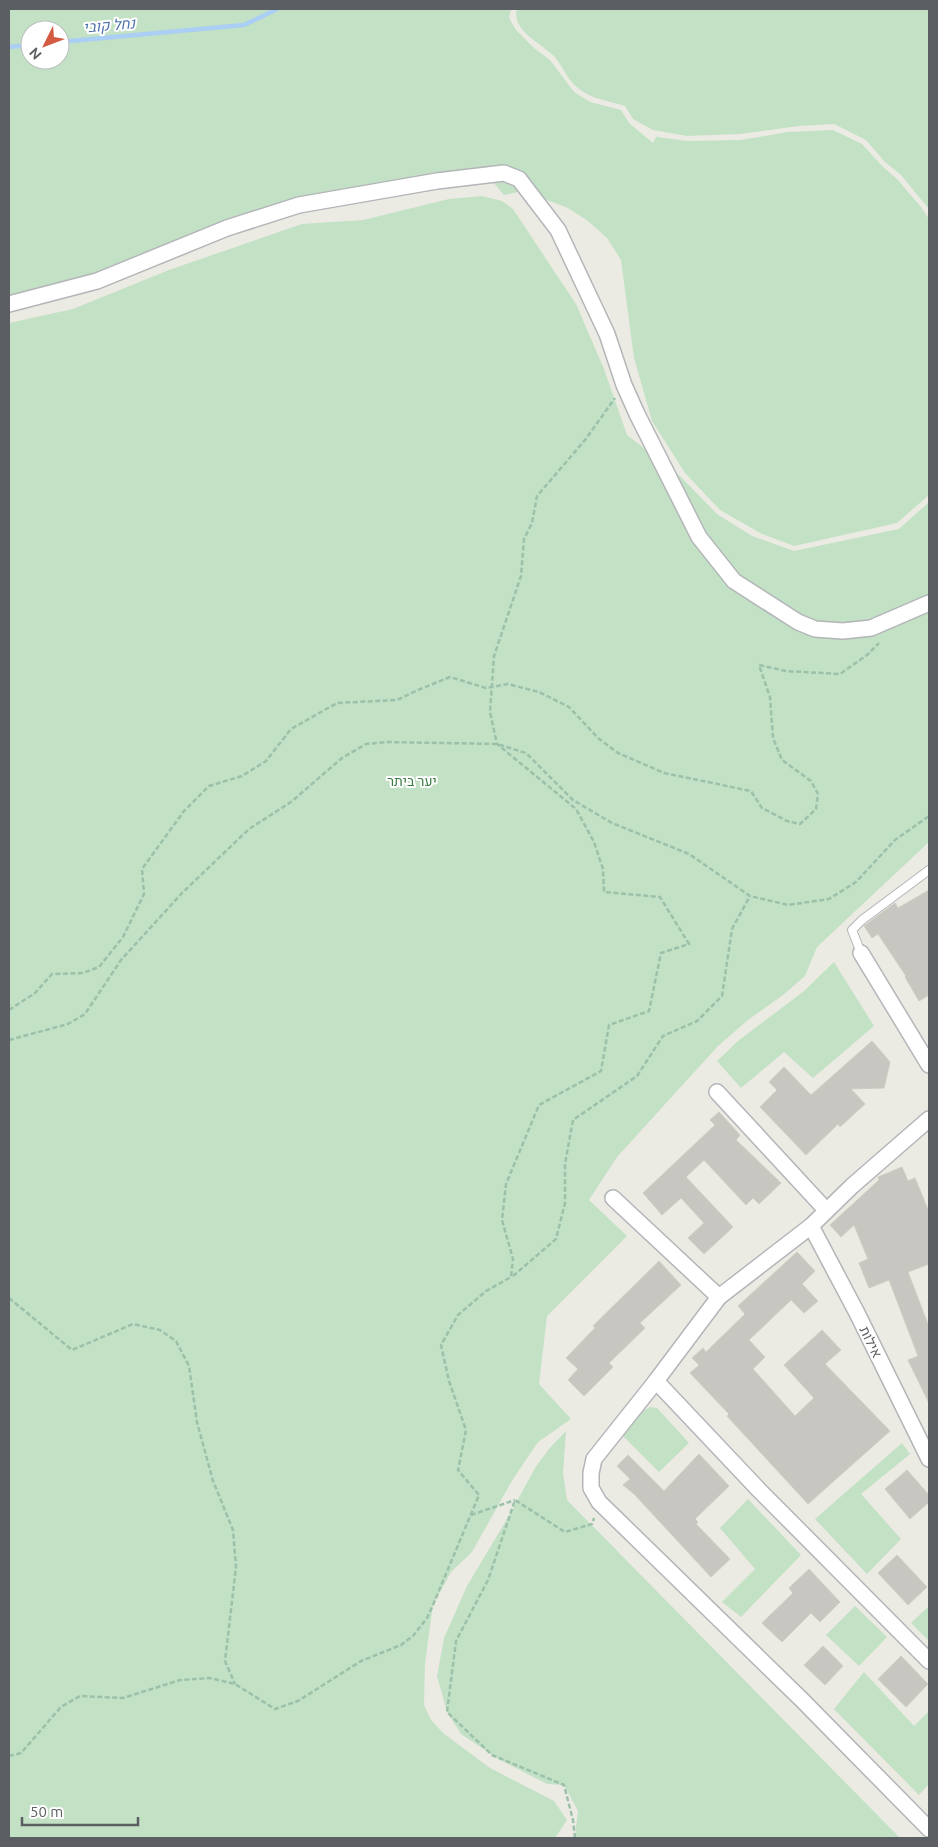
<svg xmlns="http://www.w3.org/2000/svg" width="938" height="1847" viewBox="0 0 938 1847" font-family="Ubuntu,Heebo,sans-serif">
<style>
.green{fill:#c2e1c5;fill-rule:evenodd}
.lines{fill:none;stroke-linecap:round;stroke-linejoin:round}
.stream{stroke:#abcef4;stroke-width:4.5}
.building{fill:#c8c6c0;stroke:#d0cdc2}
.service-casing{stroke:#b4b5b9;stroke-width:10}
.minor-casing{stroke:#b4b5b9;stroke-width:18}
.path{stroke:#9cc1aa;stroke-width:2.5;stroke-dasharray:5 2.5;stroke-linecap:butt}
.service{stroke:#fff;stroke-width:8}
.minor{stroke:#fff;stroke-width:15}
.labels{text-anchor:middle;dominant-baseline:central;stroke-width:4;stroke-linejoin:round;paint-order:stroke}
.park-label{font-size:14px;fill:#3e7e47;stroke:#fff}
.street-label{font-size:14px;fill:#5b5e62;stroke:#fff}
.water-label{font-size:15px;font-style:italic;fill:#4e74ac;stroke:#fff}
</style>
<rect width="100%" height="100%" fill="#ecebe3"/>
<!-- green -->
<g class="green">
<path d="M 9,9 L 511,9 L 509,18 L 516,30 L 534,48 L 550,60 L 574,92 L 590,102 L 621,110 L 629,123 L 653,143 L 657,135 L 657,137 L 687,141 L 741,140 L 788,132 L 833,130 L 862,144 L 882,166 L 897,179 L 921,207 L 929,219 L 929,495 L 897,523 L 794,546 L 762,534 L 720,510 L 685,473 L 652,421 L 634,358 L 621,260 L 607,238 L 588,221 L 568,208 L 542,198 L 518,192 L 504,195 L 487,175 L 361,190 L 62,288 L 9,300 ZM 30,30 L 60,30 L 60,60 L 30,60 Z"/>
<path d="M 517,9 L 929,9 L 929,209 L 901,175 L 885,162 L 866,140 L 834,124 L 799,126 L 740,134 L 687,136 L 653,130 L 633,119 L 625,106 C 610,101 590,99 578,88 C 568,81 563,67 555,57 C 543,44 511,31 517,9 Z"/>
<polygon points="482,196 502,201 513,209 576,304 604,369 627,435 681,477 717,514 752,536 794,551 899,529 929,502 929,842 817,947 805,976 783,995 748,1020 718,1046 617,1157 589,1200 627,1236 547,1316 539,1384 571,1419 538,1442 513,1479 472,1552 451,1572 433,1605 425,1663 424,1705 431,1720 443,1733 490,1768 554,1801 567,1820 555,1838 9,1838 9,323 73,309 169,270 302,224 363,220 449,199"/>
<polygon points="834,962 874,1026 813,1078 784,1052 741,1088 717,1061 738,1041 804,991"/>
<polygon points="650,1407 657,1408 689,1443 659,1472 622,1435 643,1411"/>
<polygon points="566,1431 563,1473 567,1500 900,1838 573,1838 575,1836 578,1811 564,1785 547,1784 500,1760 461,1734 447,1712 437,1676 444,1638 467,1586 510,1514 535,1468 549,1449"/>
<polygon points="902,1443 910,1454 861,1494 901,1539 867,1574 815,1519"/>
<polygon points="748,1499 801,1555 741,1617 722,1602 755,1569 720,1528"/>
<polygon points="855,1606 887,1637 859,1666 826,1635"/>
<polygon points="929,1606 929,1641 911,1623"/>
<polygon points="864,1672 914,1726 929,1711 929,1784 919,1795 834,1709"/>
</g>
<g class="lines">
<!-- stream -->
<g class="stream">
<polyline points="60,42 244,25 277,9"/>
<polyline points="9,47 30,45"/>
</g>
</g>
<!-- building -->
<g class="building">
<polygon points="929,890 929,995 919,1001 905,977 906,976 878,934 872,938 864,926 895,903 898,908"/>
<polygon points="872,1041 890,1062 884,1088 851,1089 865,1104 840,1127 838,1124 806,1155 760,1107 777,1090 769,1082 784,1067 811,1095"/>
<polygon points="719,1112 740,1135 736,1140 781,1183 759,1204 753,1198 746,1205 704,1160 686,1177 733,1227 704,1254 688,1238 704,1223 681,1198 662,1215 643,1193 715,1125 710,1120"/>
<polygon points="902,1167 908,1181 915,1178 929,1212 929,1264 908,1272 929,1327 929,1403 908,1360 918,1356 889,1280 869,1288 859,1263 868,1259 854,1225 841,1237 830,1225 879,1180 878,1177"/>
<polygon points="797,1252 815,1271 802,1284 818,1301 804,1313 791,1300 749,1340 765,1357 753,1369 795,1416 814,1398 784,1365 822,1330 841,1350 825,1364 890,1431 808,1504 727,1416 729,1414 690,1373 699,1365 692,1358 703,1348 706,1352 745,1314 738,1306"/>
<polygon points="659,1261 681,1285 640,1323 645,1328 609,1363 613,1367 584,1396 568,1380 578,1369 566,1358 595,1328 593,1326"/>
<polygon points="699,1454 729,1486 695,1519 698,1522 696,1524 730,1559 711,1577 634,1494 623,1485 630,1479 617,1466 628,1455 664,1491"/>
<polygon points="907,1470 929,1495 929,1502 910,1519 885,1489"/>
<polygon points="897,1555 927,1587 908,1605 878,1573"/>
<polygon points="809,1569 840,1602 820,1622 811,1613 782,1642 762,1623 793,1593 789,1588"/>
<polygon points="823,1646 843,1666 825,1685 804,1665"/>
<polygon points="901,1656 928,1684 906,1707 878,1679"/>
</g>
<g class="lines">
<!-- service casing -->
<g class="service-casing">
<polyline id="service" points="861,953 852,930 862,920 929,870"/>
</g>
<!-- minor casing -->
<g class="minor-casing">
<g id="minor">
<polyline points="9,304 97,281 227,228 299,205 437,181 504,173 519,179 558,230 607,334 624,385 637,414 699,537 734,581 798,622 815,629 843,631 871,628 929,603"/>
<polyline points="861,953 929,1065"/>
<polyline points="717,1092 826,1210"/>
<polyline points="929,1119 852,1186 811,1226 719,1297 656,1381 594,1459 591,1473 591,1488 599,1502 802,1700 929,1829"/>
<polyline points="613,1198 719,1297"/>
<polyline points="811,1226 857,1313 929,1459"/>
<polyline points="656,1381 759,1490 929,1661"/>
</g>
</g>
<!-- path -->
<g class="path">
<polyline points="9,1010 35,993 52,974 83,973 99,967 123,937 144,894 142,869 184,811 209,786 242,776 266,761 291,729 337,703 397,700 418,690 450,677 486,688 508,684 539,692 569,707 598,738 618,753 664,773 751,791 762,808 787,821 800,824 816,809 818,794 811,781 782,760 773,738 770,697 759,665 786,671 840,674 867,655 879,643"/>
<polyline points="9,1040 68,1024 85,1014 121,960 182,893 249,829 291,802 342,758 366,744 386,742 497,744 526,753 573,800 612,823 689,854 750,896 788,905 829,899 856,882 895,840 929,816"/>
<polyline points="513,1276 556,1239 565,1203 565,1164 573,1120 637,1076 663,1036 697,1021 722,996 732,929 750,896"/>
<polyline points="9,1298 72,1350 133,1324 160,1330 176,1341 189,1366 197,1422 213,1481 233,1530 236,1567 225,1661 235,1684"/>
<polyline points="471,1515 515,1500"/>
<polyline points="9,1756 21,1753 61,1707 80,1696 123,1698 180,1680 210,1678 235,1684 275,1709 298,1701 361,1661 401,1645 413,1636 427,1618 433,1605 479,1495 458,1470 466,1430 449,1381 441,1345 458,1315 486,1291 511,1277 513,1259 502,1220 506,1184 539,1105 601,1071 609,1025 649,1011 661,953 689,944 660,897 604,892 603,869 594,842 576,809 497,744 490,712 494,656 521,576 524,539 532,523 537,496 585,440 615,398"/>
<polyline points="575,1838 573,1820 564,1785 492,1755 447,1712 456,1641 488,1580 515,1500 565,1532 592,1524 594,1518"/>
</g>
<!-- service -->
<use href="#service" class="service"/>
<!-- minor -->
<use href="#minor" class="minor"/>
</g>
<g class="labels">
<!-- park labels -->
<g class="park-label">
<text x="412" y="781">יער ביתר</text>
</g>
<!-- street labels -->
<g class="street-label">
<text transform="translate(871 1342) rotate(64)">אילות</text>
</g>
<!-- water labels -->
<g class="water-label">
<text transform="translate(109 25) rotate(-5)">נחל קובי</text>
</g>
</g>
<!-- border -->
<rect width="938" height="1847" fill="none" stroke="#5b5e62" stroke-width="20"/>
<!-- north arrow -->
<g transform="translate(45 45) rotate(228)"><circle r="24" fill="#ffffff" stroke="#bdbfc0"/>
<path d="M0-4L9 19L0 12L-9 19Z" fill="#d45a41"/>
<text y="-8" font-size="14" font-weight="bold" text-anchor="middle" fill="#5b5e62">N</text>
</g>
<!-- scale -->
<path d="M22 1817v8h116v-8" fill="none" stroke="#5b5e62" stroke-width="2.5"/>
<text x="30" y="1817" font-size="15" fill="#5b5e62" stroke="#ffffff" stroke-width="4" paint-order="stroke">50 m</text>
</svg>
